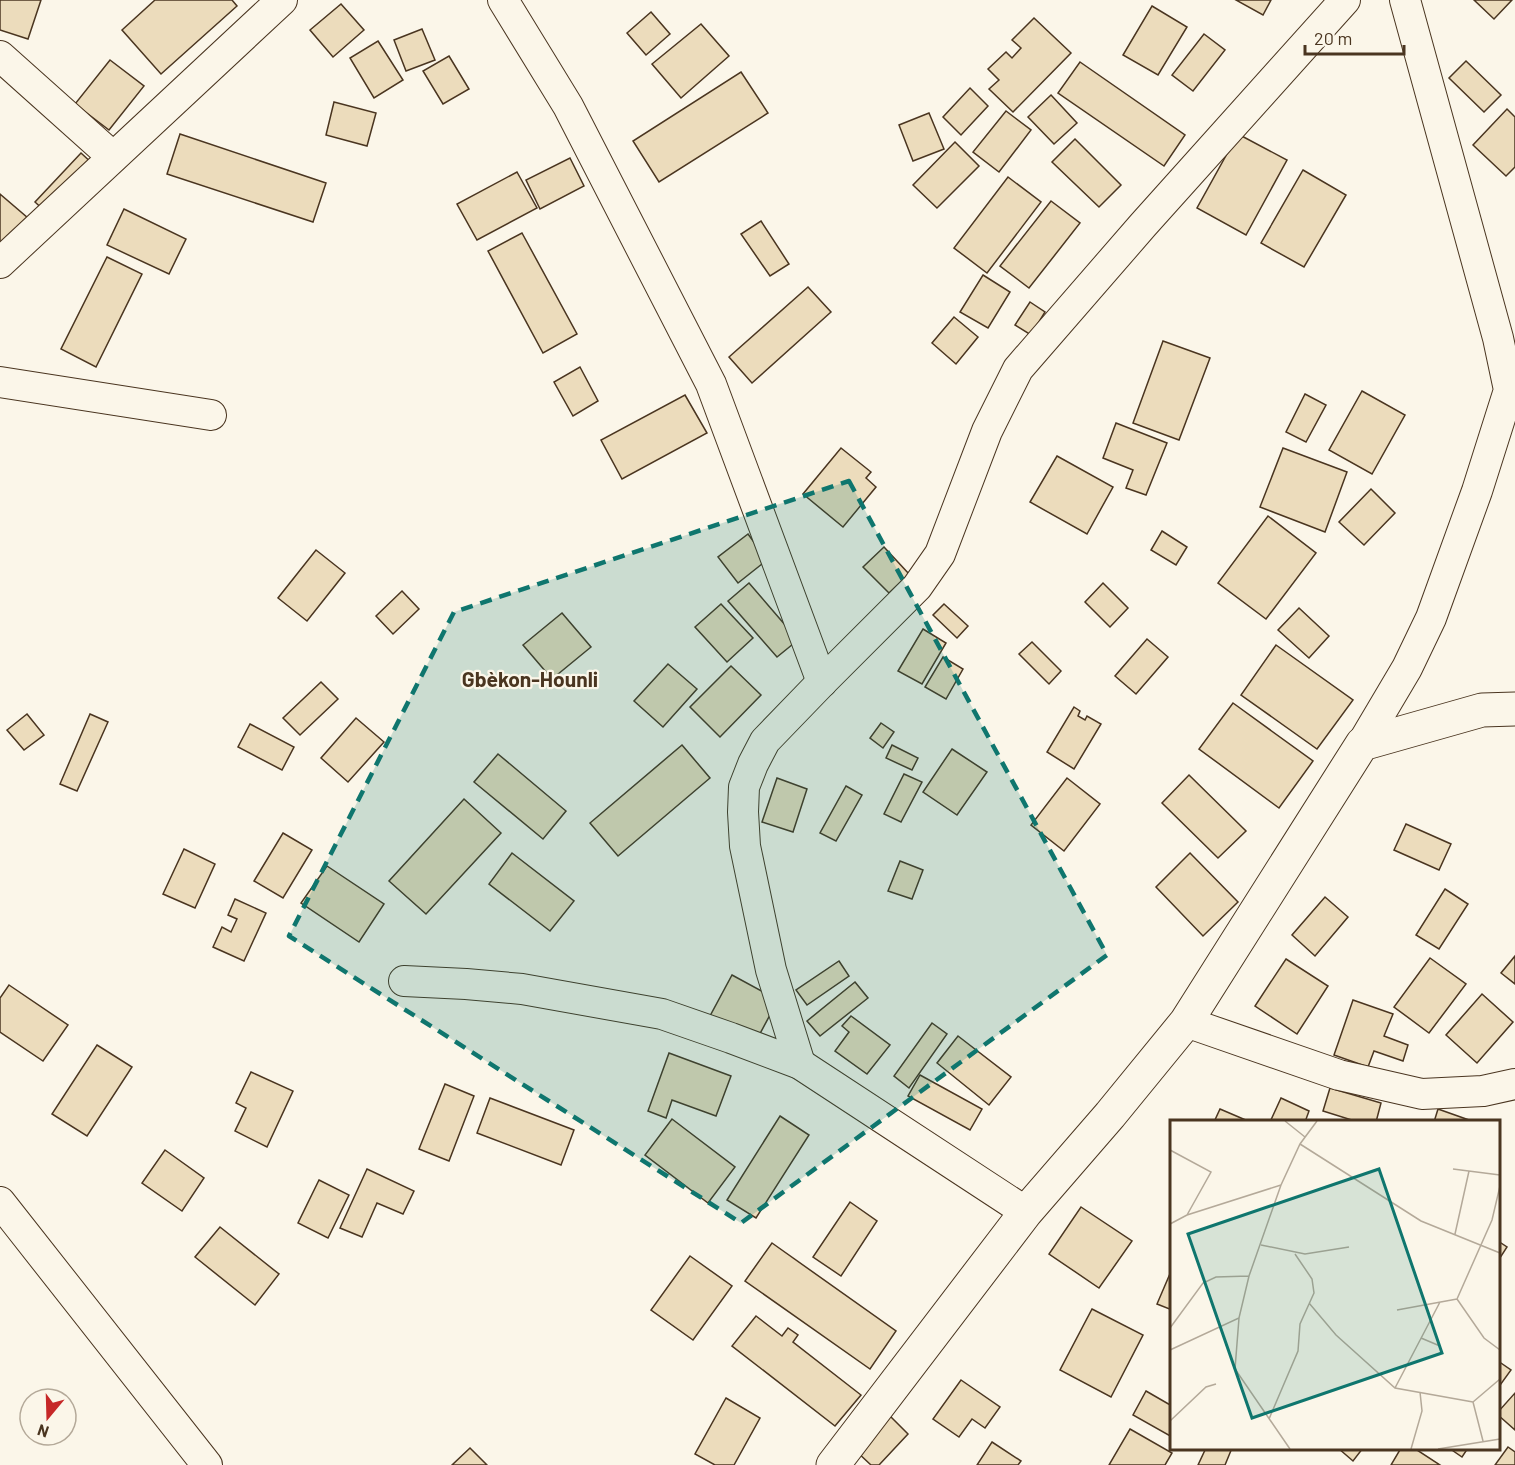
<svg xmlns="http://www.w3.org/2000/svg" width="1515" height="1465" viewBox="0 0 1515 1465" font-family="Barlow,sans-serif">
<style>
.building{fill:#ecdcbc;stroke:#4a3520;stroke-width:1.5}
.lines{fill:none;stroke-linecap:round;stroke-linejoin:round}
.street-casing{stroke:#4a3520;stroke-width:32}
.secondary-casing{stroke:#4a3520;stroke-width:35}
.street{stroke:#fbf6e9;stroke-width:30}
.secondary{stroke:#fbf6e9;stroke-width:33}
.marked{fill:#0f766e;fill-opacity:0.2;stroke:#0f766e;stroke-width:4.5;stroke-dasharray:12 8;stroke-linejoin:round}
.labels{text-anchor:middle;dominant-baseline:central;stroke-width:4.5;stroke-linejoin:round;paint-order:stroke}
.quarter-label{font-size:21px;font-weight:bold;fill:#4a3520;stroke:#fbf6e9}
.inset-road{fill:none;stroke:#b4a999;stroke-width:1.5}
.view{fill:#0f766e;fill-opacity:0.15;stroke:#0f766e;stroke-width:3}
.inset-edge{fill:none;stroke:#4a3520;stroke-width:3}
</style>
<rect width="100%" height="100%" fill="#fbf6e9"/>
<!-- building -->
<g class="building">
<polygon points="0,0 41,0 28,39 0,30"/>
<polygon points="155,0 232,0 237,6 161,74 122,30"/>
<polygon points="1236,0 1271,0 1263,15"/>
<polygon points="1474,0 1512,0 1494,19"/>
<polygon points="341,4 364,30 333,57 310,30"/>
<polygon points="1152,6 1187,27 1158,75 1123,55"/>
<polygon points="651,12 670,34 646,55 627,33"/>
<polygon points="1034,18 1071,53 1013,112 989,89 999,80 988,69 1006,52 1012,58 1021,48 1012,40"/>
<polygon points="701,24 729,56 681,98 652,64"/>
<polygon points="422,29 435,60 406,71 394,40"/>
<polygon points="1204,34 1225,50 1193,91 1172,75"/>
<polygon points="378,41 403,80 374,98 350,58"/>
<polygon points="449,56 469,89 443,104 423,71"/>
<polygon points="110,60 144,86 109,130 75,104"/>
<polygon points="1466,61 1501,95 1484,112 1449,78"/>
<polygon points="1080,62 1185,135 1164,166 1058,93"/>
<polygon points="741,72 768,113 659,182 633,141"/>
<polygon points="970,88 988,106 961,135 943,117"/>
<polygon points="1051,95 1077,123 1054,144 1028,117"/>
<polygon points="334,102 376,113 367,146 326,135"/>
<polygon points="1507,109 1515,117 1515,167 1506,176 1473,145"/>
<polygon points="1006,111 1031,130 999,172 973,152"/>
<polygon points="929,113 944,149 913,161 899,125"/>
<polygon points="180,134 326,183 313,222 167,174"/>
<polygon points="1238,134 1287,160 1246,235 1197,208"/>
<polygon points="1075,139 1121,185 1099,207 1052,162"/>
<polygon points="955,142 979,166 937,208 913,185"/>
<polygon points="81,153 95,166 49,215 35,202"/>
<polygon points="570,158 584,186 540,209 526,180"/>
<polygon points="1303,170 1346,195 1304,267 1261,243"/>
<polygon points="517,172 537,208 477,240 457,204"/>
<polygon points="1008,177 1041,202 987,273 954,248"/>
<polygon points="0,194 35,224 0,254"/>
<polygon points="1051,201 1080,223 1029,288 1000,266"/>
<polygon points="124,209 186,239 169,274 107,245"/>
<polygon points="761,221 789,264 770,276 741,234"/>
<polygon points="522,233 577,334 543,353 488,251"/>
<polygon points="107,257 142,274 96,367 61,349"/>
<polygon points="983,275 1010,292 988,328 960,312"/>
<polygon points="808,287 831,312 752,383 729,357"/>
<polygon points="1030,302 1045,312 1031,335 1015,325"/>
<polygon points="954,317 978,337 956,364 932,343"/>
<polygon points="1163,341 1210,358 1179,440 1133,423"/>
<polygon points="580,367 598,401 573,416 554,382"/>
<polygon points="1362,391 1405,415 1372,474 1329,450"/>
<polygon points="1305,394 1326,405 1306,442 1286,432"/>
<polygon points="685,395 707,433 622,479 601,440"/>
<polygon points="1116,423 1167,443 1146,495 1126,488 1133,470 1103,458"/>
<polygon points="841,448 871,472 866,478 876,487 843,527 803,494"/>
<polygon points="1283,448 1347,472 1325,532 1260,507"/>
<polygon points="1057,456 1113,487 1087,534 1030,502"/>
<polygon points="1371,489 1395,513 1364,545 1339,522"/>
<polygon points="1268,516 1316,553 1266,619 1218,583"/>
<polygon points="1162,531 1187,547 1176,565 1151,550"/>
<polygon points="748,534 767,560 738,583 718,557"/>
<polygon points="884,547 909,574 889,593 863,567"/>
<polygon points="316,550 345,573 307,621 278,598"/>
<polygon points="749,583 798,640 777,657 728,601"/>
<polygon points="1103,583 1128,608 1110,627 1085,602"/>
<polygon points="402,591 419,609 393,634 376,616"/>
<polygon points="721,604 753,638 727,662 695,627"/>
<polygon points="944,604 968,626 957,638 933,615"/>
<polygon points="1299,608 1329,636 1309,658 1278,630"/>
<polygon points="562,613 591,647 552,679 523,645"/>
<polygon points="923,629 946,643 922,684 898,671"/>
<polygon points="1147,639 1168,657 1136,694 1115,676"/>
<polygon points="1032,642 1061,671 1049,684 1019,654"/>
<polygon points="1276,645 1353,700 1317,749 1241,695"/>
<polygon points="943,657 963,669 946,699 925,687"/>
<polygon points="668,664 697,689 663,727 634,701"/>
<polygon points="731,666 761,695 720,737 690,707"/>
<polygon points="321,682 338,699 300,735 283,718"/>
<polygon points="1233,703 1313,761 1279,808 1199,749"/>
<polygon points="1074,707 1080,711 1078,716 1085,720 1087,716 1101,724 1074,769 1047,752"/>
<polygon points="27,714 44,735 24,750 7,730"/>
<polygon points="90,714 108,722 77,791 60,784"/>
<polygon points="356,718 384,742 348,782 321,758"/>
<polygon points="881,723 894,732 883,748 870,738"/>
<polygon points="250,724 294,747 282,770 238,747"/>
<polygon points="682,745 710,778 618,856 590,823"/>
<polygon points="892,745 918,758 912,770 886,758"/>
<polygon points="952,749 987,772 957,815 923,792"/>
<polygon points="498,754 566,811 543,839 474,782"/>
<polygon points="904,774 922,782 901,822 884,814"/>
<polygon points="1189,775 1246,831 1218,858 1162,803"/>
<polygon points="777,778 807,789 793,832 762,822"/>
<polygon points="1067,778 1100,804 1064,851 1031,825"/>
<polygon points="846,786 862,795 836,841 820,833"/>
<polygon points="464,799 501,833 426,914 389,881"/>
<polygon points="1406,824 1451,844 1439,870 1394,850"/>
<polygon points="283,833 312,850 283,898 254,881"/>
<polygon points="184,849 215,864 195,908 163,894"/>
<polygon points="512,853 574,901 550,931 489,884"/>
<polygon points="1190,853 1238,902 1203,936 1156,887"/>
<polygon points="900,861 923,870 912,899 888,891"/>
<polygon points="327,866 384,904 359,942 301,903"/>
<polygon points="1445,889 1468,904 1439,949 1416,935"/>
<polygon points="1325,897 1348,917 1315,956 1292,935"/>
<polygon points="235,899 266,913 244,961 213,947 222,927 231,932 237,919 228,915"/>
<polygon points="1515,956 1515,984 1501,973"/>
<polygon points="1430,958 1466,984 1429,1033 1394,1007"/>
<polygon points="1286,959 1328,986 1297,1034 1255,1006"/>
<polygon points="839,961 849,976 807,1005 796,990"/>
<polygon points="732,975 778,1000 756,1041 710,1016"/>
<polygon points="855,982 868,998 820,1036 807,1021"/>
<polygon points="9,985 68,1025 43,1061 0,1032 0,998"/>
<polygon points="1482,994 1513,1022 1477,1063 1446,1035"/>
<polygon points="1353,1000 1393,1014 1384,1036 1408,1045 1403,1061 1374,1051 1368,1067 1334,1055"/>
<polygon points="851,1016 890,1045 867,1074 835,1051 849,1032 842,1026"/>
<polygon points="932,1023 947,1034 909,1088 894,1076"/>
<polygon points="958,1036 1011,1077 989,1105 937,1063"/>
<polygon points="97,1045 132,1067 87,1136 52,1114"/>
<polygon points="669,1053 731,1076 716,1116 672,1100 666,1118 648,1111"/>
<polygon points="251,1072 293,1091 267,1147 235,1131 246,1108 236,1103"/>
<polygon points="920,1075 982,1109 970,1130 908,1096"/>
<polygon points="445,1084 474,1096 449,1161 419,1149"/>
<polygon points="1330,1088 1381,1103 1376,1122 1358,1122 1323,1111"/>
<polygon points="490,1098 574,1130 561,1165 477,1133"/>
<polygon points="1281,1098 1309,1111 1305,1122 1270,1122"/>
<polygon points="1220,1109 1248,1121 1214,1122"/>
<polygon points="1438,1109 1469,1120 1468,1122 1434,1122"/>
<polygon points="780,1116 809,1135 756,1218 727,1200"/>
<polygon points="672,1119 735,1167 708,1203 645,1155"/>
<polygon points="165,1150 204,1178 182,1211 142,1183"/>
<polygon points="367,1169 414,1191 403,1214 377,1203 362,1237 340,1228"/>
<polygon points="319,1180 349,1195 328,1238 298,1223"/>
<polygon points="850,1202 877,1221 841,1276 813,1257"/>
<polygon points="1081,1207 1132,1241 1099,1288 1049,1254"/>
<polygon points="220,1227 279,1274 255,1305 195,1257"/>
<polygon points="1498,1241 1507,1247 1498,1261"/>
<polygon points="772,1243 896,1331 870,1369 745,1281"/>
<polygon points="690,1256 732,1286 693,1340 651,1310"/>
<polygon points="1172,1269 1172,1310 1157,1304"/>
<polygon points="1092,1309 1143,1335 1111,1397 1060,1370"/>
<polygon points="756,1316 782,1336 788,1328 798,1335 793,1342 861,1395 835,1426 732,1346"/>
<polygon points="1498,1361 1511,1370 1498,1388"/>
<polygon points="961,1380 1000,1407 985,1428 972,1419 959,1437 933,1419"/>
<polygon points="1146,1391 1172,1406 1172,1437 1133,1415"/>
<polygon points="1515,1393 1515,1430 1498,1415 1498,1412"/>
<polygon points="726,1398 760,1418 734,1465 715,1465 695,1454"/>
<polygon points="889,1415 908,1434 879,1465 871,1465 856,1451"/>
<polygon points="1130,1429 1172,1453 1165,1465 1109,1465"/>
<polygon points="992,1442 1021,1461 1018,1465 977,1465"/>
<polygon points="1508,1447 1515,1452 1515,1465 1495,1465"/>
<polygon points="470,1448 487,1465 452,1465"/>
<polygon points="1206,1448 1232,1448 1225,1465 1198,1465"/>
<polygon points="1338,1448 1363,1448 1353,1461"/>
<polygon points="1401,1448 1414,1448 1440,1465 1391,1465"/>
<polygon points="1449,1448 1468,1448 1462,1457"/>
</g>
<g class="lines">
<!-- street casing -->
<g class="street-casing">
<g id="street">
<polyline points="503,0 568,106 711,384 822,682"/>
<polyline points="0,56 113,157"/>
<polyline points="0,263 282,0"/>
<polyline points="0,382 211,415"/>
<polyline points="1362,744 1407,668 1431,618 1477,491 1509,390 1498,338 1405,0"/>
<polyline points="404,981 466,984 522,989 662,1014 731,1038 800,1064 1026,1212"/>
<polyline points="1186,1022 1339,1075 1422,1094 1483,1091 1515,1084"/>
<polyline points="800,1064 771,970 745,846 743,812 744,787 753,764 765,741 822,682 917,587 940,554 987,431 1018,369 1143,225 1345,0"/>
<polyline points="0,1202 207,1465"/>
</g>
</g>
<!-- secondary casing -->
<g class="secondary-casing">
<polyline id="secondary" points="833,1465 1026,1212 1110,1115 1186,1022 1362,744 1482,710 1515,709"/>
</g>
<!-- street -->
<use href="#street" class="street"/>
<!-- secondary -->
<use href="#secondary" class="secondary"/>
</g>
<!-- marked area -->
<path class="marked" d="M 849,481 L 1107,955 L 741,1223 L 289,936 L 454,612 Z"/>
<g class="labels">
<!-- quarter labels -->
<g class="quarter-label">
<text x="530" y="678">Gbèkon-Hounli</text>
</g>
</g>
<!-- overview -->
<g transform="translate(1170 1120)">
<rect width="330" height="330" fill="#fbf6e9"/>
<path class="inset-road" d="M 115,1 L 135,17M 130,24 L 251,101 L 330,133M 0,30 L 41,52 L 17,95M 283,49 L 330,55M 0,104 L 17,95 L 111,65M 285,114 L 299,51M 91,125 L 135,134 L 179,127M 287,179 L 322,100 L 330,66M 287,179 L 314,218 L 330,230M 139,183 L 166,215 L 225,268 L 303,282M 227,190 L 287,179M 69,198 L 65,249 L 120,329M 0,208 L 33,163 L 46,157 L 79,156M 251,218 L 270,226M 0,230 L 69,198 L 79,156 L 111,65 L 130,24 L 147,1M 225,268 L 270,182M 303,282 L 313,321M 303,282 L 330,259M 99,299 L 128,231 L 130,204 L 144,173 L 142,159 L 125,134M 0,301 L 36,267 L 46,264M 241,329 L 252,291 L 250,272M 268,329 L 330,319"/>
<path class="view" d="M 209,49 L 272,233 L 82,298 L 18,114 Z"/>
<rect width="330" height="330" class="inset-edge"/>
</g>
<!-- north arrow -->
<g transform="translate(48 1417) rotate(199)"><circle r="28" fill="#fbf6e9" stroke="#b4a999" stroke-width="1.5"/>
<path d="M0-4.5L10 22L0 15L-10 22Z" fill="#c62828"/>
<text y="-9" font-size="16" font-weight="bold" text-anchor="middle" fill="#4a3520">N</text>
</g>
<!-- scale -->
<path d="M1305 45v9h99v-9" fill="none" stroke="#4a3520" stroke-width="3"/>
<text x="1314" y="45" font-size="18" fill="#4a3520" stroke="#fbf6e9" stroke-width="4.5" paint-order="stroke">20 m</text>
</svg>
